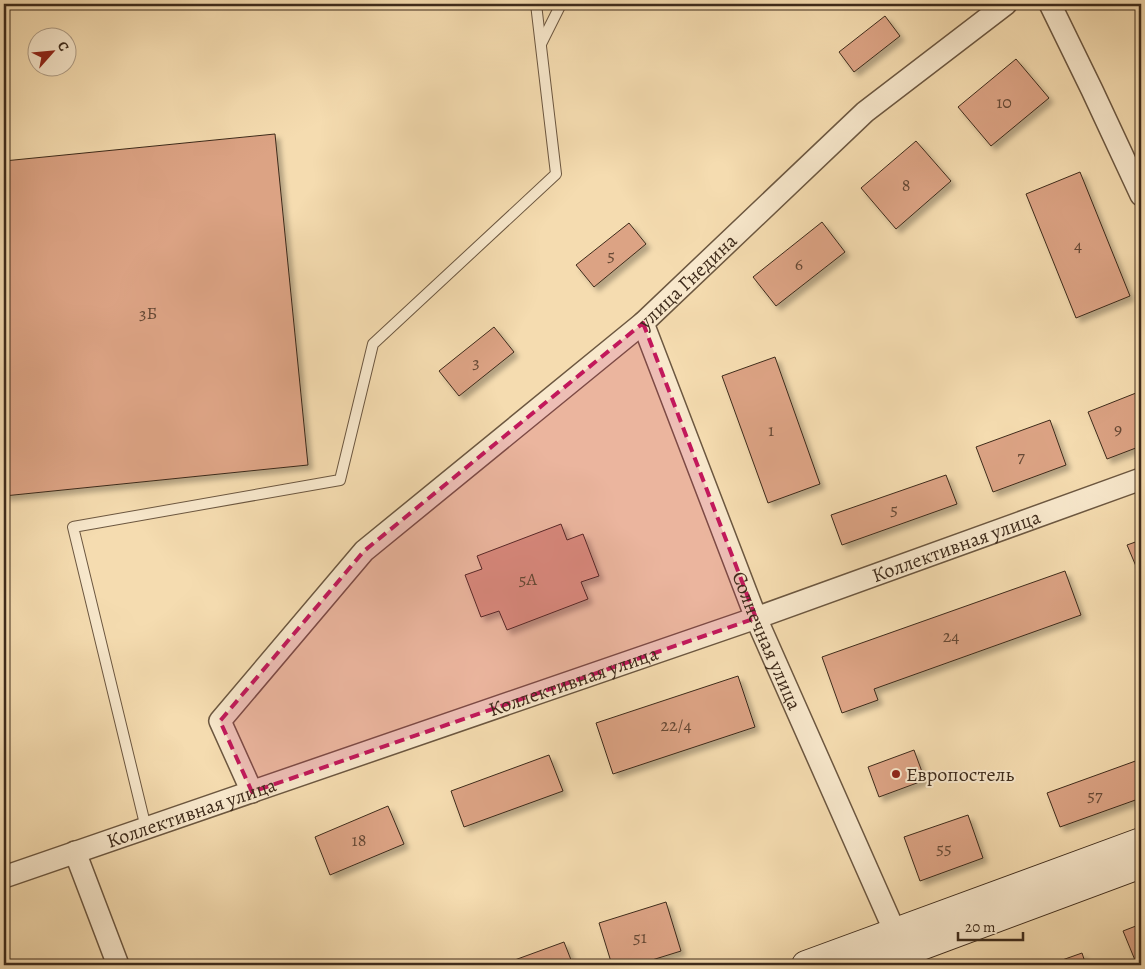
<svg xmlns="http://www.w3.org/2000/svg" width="1145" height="969" viewBox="0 0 1145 969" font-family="Alegreya,serif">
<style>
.building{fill:#dca384;stroke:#3e2b1b;filter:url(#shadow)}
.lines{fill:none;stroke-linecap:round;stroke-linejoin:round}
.service-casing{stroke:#6c5740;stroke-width:12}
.minor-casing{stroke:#6c5740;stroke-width:24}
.secondary-casing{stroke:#3e2b1b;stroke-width:30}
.service{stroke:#f8e8cc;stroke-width:10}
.minor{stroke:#f8e8cc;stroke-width:21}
.secondary{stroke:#f8e8cc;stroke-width:28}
.marked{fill:#c2185b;fill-opacity:0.2;stroke:#c2185b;stroke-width:4;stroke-dasharray:10 6;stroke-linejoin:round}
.poi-dot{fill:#8f2418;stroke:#f8e8cc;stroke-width:2}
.labels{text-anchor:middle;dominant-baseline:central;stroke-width:4;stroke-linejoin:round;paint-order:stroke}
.number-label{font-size:18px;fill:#664935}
.street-label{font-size:20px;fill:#3e2b1b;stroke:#f8e8cc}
.poi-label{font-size:20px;fill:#3e2b1b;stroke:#f8e8cc;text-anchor:start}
</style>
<defs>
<filter id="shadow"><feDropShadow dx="4.5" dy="4.5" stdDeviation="2.5" flood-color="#0004"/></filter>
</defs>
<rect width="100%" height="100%" fill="#f5dcb0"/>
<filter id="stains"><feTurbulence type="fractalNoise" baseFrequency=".004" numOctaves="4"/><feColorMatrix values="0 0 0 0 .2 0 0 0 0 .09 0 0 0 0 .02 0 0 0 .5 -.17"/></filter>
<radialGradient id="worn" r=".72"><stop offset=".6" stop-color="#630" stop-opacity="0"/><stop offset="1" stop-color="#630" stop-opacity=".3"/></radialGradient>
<!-- building -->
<g class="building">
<polygon points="885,16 900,36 854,72 839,52"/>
<polygon points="1016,59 1049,98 991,146 958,107"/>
<polygon points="275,134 308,465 4,496 4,161"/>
<polygon points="916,141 951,181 896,229 861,188"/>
<polygon points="1080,172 1130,296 1076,318 1026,194"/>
<polygon points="822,222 845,252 776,306 753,277"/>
<polygon points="629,223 646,244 594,287 576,265"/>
<polygon points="494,327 514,352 459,396 439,371"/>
<polygon points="775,357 820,484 768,503 722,376"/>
<polygon points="1141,391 1141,446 1107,459 1088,412"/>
<polygon points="1050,420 1066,465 993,492 976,447"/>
<polygon points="946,475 957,504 842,545 831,515"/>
<polygon points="561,524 567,540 583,534 599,576 581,582 588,599 507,630 499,611 481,617 465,575 482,569 477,556"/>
<polygon points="1141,540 1141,578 1127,545"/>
<polygon points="1065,571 1081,615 874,689 878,700 842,713 822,657"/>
<polygon points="738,676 755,727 613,774 596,723"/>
<polygon points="914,750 925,780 879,797 868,767"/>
<polygon points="549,755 563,791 464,827 451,791"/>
<polygon points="1141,759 1141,798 1060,827 1047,793"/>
<polygon points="388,806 404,844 330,875 315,837"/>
<polygon points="968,815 983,858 920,881 904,837"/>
<polygon points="666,902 681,951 636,965 612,965 599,923"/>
<polygon points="1141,924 1141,965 1137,965 1123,931"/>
<polygon points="564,942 573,965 501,965"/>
<polygon points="1082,953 1086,965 1048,965"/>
</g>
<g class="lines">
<!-- service casing -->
<g class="service-casing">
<g id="service">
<polyline points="541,44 561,4"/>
<polyline points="146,828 73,527 340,480 373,344 556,174 536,4"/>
</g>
</g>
<!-- minor casing -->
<g class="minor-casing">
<g id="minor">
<polyline points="1050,4 1092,90 1141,195"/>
<path id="s1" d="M 643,323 L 756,618 L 895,932"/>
<path id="s2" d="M 252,792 L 220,721 L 364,551 L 643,323 L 865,112 L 1006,4"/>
<polyline points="75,852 118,965"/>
<path id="s3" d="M 4,877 L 756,618 L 1141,479"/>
</g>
</g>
<!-- secondary casing -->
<g class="secondary-casing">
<g id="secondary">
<polyline points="806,965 1141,842"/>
<polyline points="870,965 1141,864"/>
</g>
</g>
<!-- service -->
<use href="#service" class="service"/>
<!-- minor -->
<use href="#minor" class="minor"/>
<!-- secondary -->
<use href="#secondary" class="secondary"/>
</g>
<!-- marked area -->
<path class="marked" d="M 643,323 L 756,618 L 252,792 L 220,721 L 364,551 Z"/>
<!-- markers -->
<circle class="poi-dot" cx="896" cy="774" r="5"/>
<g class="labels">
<!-- number labels -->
<g class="number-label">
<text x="1004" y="102">10</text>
<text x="906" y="185">8</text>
<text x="1078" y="245">4</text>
<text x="611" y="255">5</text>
<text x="799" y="264">6</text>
<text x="148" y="313">3Б</text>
<text x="476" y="362">3</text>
<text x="1118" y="429">9</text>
<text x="771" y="430">1</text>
<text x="1021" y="456">7</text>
<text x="894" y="509">5</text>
<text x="528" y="579">5А</text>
<text x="951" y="636">24</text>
<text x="676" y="725">22/4</text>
<text x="1095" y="795">57</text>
<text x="359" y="840">18</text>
<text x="944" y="848">55</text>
<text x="640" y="937">51</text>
</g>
<!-- street labels -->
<g class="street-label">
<text stroke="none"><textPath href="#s2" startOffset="722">улица Гнедина</textPath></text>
<text stroke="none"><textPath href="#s3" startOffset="1008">Коллективная улица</textPath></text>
<text stroke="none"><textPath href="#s1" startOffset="341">Солнечная улица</textPath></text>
<text stroke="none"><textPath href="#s3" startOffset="602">Коллективная улица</textPath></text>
<text stroke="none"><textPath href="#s3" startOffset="198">Коллективная улица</textPath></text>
</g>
<!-- poi labels -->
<g class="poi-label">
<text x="906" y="774">Европостель</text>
</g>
</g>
<!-- margin -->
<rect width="1145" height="969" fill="none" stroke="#f5dcb0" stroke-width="20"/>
<rect x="5" y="5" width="1135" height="959" fill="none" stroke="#3e2b1b" stroke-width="2.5"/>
<rect x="10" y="10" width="1125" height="949" fill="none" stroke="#3e2b1b"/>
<!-- north arrow -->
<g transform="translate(52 52) rotate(63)"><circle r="24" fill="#f8e8cc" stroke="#ae9c85"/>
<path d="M0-4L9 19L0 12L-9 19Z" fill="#8f2418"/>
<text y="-8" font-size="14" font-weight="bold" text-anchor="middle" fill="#3e2b1b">С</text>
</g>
<!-- scale -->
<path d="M958 932v8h65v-8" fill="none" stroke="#3e2b1b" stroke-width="2.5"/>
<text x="965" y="932" font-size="15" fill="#3e2b1b" stroke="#f8e8cc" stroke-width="4" paint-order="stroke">20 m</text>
<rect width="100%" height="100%" filter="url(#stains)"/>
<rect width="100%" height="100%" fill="url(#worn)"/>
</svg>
